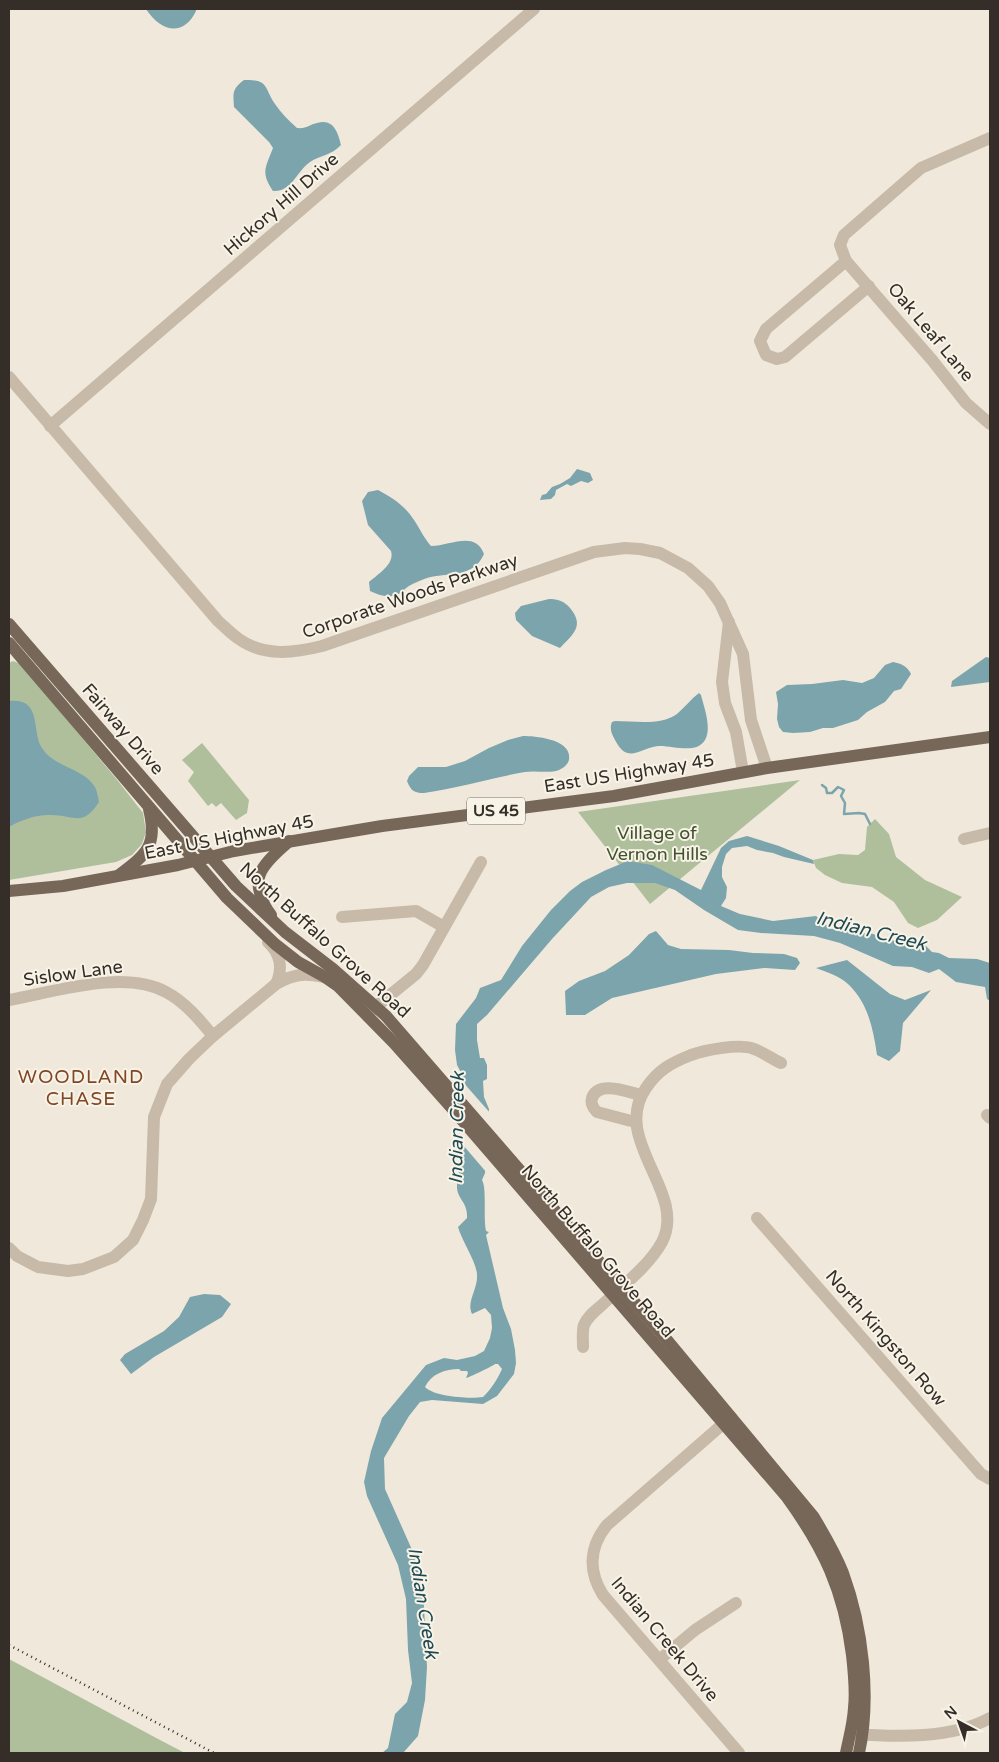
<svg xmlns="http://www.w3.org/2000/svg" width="999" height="1762" viewBox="0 0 999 1762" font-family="'Varela Round',sans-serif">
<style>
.green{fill:#afbf9c}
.water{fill:#7ca4ac;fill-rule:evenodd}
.pier{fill:#f0e9db}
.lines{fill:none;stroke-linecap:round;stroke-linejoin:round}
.stream{stroke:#7ca4ac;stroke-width:2.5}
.minor{stroke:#c8baa8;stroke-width:12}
.major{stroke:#766759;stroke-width:12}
.rail{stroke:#352d28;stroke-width:2.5;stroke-dasharray:1 4;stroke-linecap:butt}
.labels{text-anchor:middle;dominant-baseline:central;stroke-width:4;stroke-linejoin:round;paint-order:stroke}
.shield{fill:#f8f3e7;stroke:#706861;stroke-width:1}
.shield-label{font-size:16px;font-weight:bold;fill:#352d28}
.street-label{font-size:18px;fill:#352d28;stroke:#f8f3e7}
.park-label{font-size:18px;fill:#40522d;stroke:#f8f3e7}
.water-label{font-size:19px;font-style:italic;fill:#1f4a54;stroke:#f8f3e7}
.neighbourhood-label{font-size:19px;letter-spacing:1px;fill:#804625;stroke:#f8f3e7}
</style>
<rect width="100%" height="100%" fill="#f0e9db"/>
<!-- green -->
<g class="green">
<polygon points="13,661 21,664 118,781 143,813 146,832 142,844 132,855 116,862 9,880 9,663"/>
<polygon points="202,743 249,800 247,813 236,820 221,803 216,807 212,803 208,806 188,781 194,772 182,760"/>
<polygon points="800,780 650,904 578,812"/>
<polygon points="875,819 889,834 896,857 925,880 962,897 937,920 918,928 908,923 894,902 872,887 842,883 825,875 816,868 813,860 839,854 858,855 865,850 867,827"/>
<polygon points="9,1659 160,1740 185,1753 9,1753"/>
</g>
<!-- water -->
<g class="water">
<path d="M 146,9 L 196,9 L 196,11 C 183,38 160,31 146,9 Z"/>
<path d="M 244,80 C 269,79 264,88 275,104 C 281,113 289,121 297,128 C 307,129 308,125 317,123 C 333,118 338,132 341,145 C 331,156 320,155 310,162 C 296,172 292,192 273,191 C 260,172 266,167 273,148 L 269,142 L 234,107 C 233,93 232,89 244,80 Z"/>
<polygon points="577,469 590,473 593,480 588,483 581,481 571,486 567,484 556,490 555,495 551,499 540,500 542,495 546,494 552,487 560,484 570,478"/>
<path d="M 378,490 C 393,498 405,506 414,520 C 420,529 424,538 431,546 C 450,546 475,530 484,554 C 473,579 447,572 427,578 C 421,580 414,583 409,586 C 404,589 401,594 396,595 C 386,598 379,595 370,591 L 369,582 C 378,574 395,564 391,551 L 368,525 L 362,501 L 368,492 Z"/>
<path d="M 549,599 C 558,599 564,601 570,608 C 585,626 573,634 560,648 L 532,636 L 516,620 L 515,613 L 521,606 Z"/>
<polygon points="986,657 990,658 990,682 951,687 952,681"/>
<path d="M 893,662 C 902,664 907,666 911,674 L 901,689 L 894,691 L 885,702 L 867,712 L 858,720 L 833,728 L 823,728 L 810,732 L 793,733 L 783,732 L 779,727 L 777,719 L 778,704 L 776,692 L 787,685 L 812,684 L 843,680 L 862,683 L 874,678 L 885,665 Z"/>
<path d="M 699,693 L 701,695 C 704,707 712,728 705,740 C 696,755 672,745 658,746 C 639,748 628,765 615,740 C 612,734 609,729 612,722 L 615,721 C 635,721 660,726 677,714 C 685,707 691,699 699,693 Z"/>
<path d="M 9,701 C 43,697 31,732 42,748 C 55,768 82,767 95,787 C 97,791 98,797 99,802 C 82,828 75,815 51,815 C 38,814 20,820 9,827 Z"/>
<path d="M 523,736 C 535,736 572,739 569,759 C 569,763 564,768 559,770 C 549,774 536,770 525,772 C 491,778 458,788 424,793 C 414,793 411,791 407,781 L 409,776 L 418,767 L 446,767 L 465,761 L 489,748 L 508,740 Z"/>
<path d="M 747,836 L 779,846 L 813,860 L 814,864 L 784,857 L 773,853 L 757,850 L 747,846 L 732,848 L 726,854 L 722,867 L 722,877 L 727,887 L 726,898 L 721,906 L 740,914 L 773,921 L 816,916 L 831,929 L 843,928 L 857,934 L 870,933 L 898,942 L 914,942 L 926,946 L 932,952 L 939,953 L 949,958 L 977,959 L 990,963 L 990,1001 L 987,999 L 985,987 L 956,982 L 939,969 L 929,973 L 912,967 L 893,966 L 840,943 L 814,936 L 761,933 L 738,930 L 704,910 L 675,890 L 655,883 L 627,883 L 609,887 L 591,897 L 552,939 L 487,1015 L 477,1024 L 477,1040 L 480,1058 L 484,1058 L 487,1065 L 487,1079 L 483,1081 L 484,1097 L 489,1109 L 485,1173 L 482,1180 C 487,1188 483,1218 486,1231 L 489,1232 L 486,1235 L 503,1308 L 511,1329 L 515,1350 L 516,1363 L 514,1374 L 497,1396 L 483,1404 L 432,1400 L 420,1402 L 409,1416 L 384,1458 L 385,1489 L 413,1552 L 423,1587 L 427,1667 L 425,1700 L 418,1736 L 403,1753 L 382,1753 L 388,1748 L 395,1714 L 407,1702 L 412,1683 L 408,1650 L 406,1599 L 398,1565 L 367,1496 L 364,1482 L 371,1451 L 382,1418 L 426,1365 L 444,1358 L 457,1360 L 475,1356 L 484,1351 L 490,1338 L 492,1328 L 491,1315 L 485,1308 L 472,1314 C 466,1302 478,1289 477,1275 C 477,1263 462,1241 458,1227 L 467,1218 C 468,1202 457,1199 457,1187 C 457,1179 460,1168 461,1159 L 457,1155 L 455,1146 L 459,1144 L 464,1078 L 457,1065 L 455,1050 L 456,1024 L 476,998 L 480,988 L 501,980 L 522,946 L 551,910 L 570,891 L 582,882 L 606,870 L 628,861 L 652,865 L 701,890 L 721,848 L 729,841 ZM 495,1364 L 498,1364 L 502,1369 C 497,1380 492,1388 483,1397 C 469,1399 435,1397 425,1387 C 431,1374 445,1369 459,1369 L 461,1371 L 467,1371 L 468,1373 L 466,1378 C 468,1378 493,1366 495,1364 Z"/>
<polygon points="656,931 668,945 681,949 729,950 753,953 784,954 797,958 800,963 795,970 765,968 716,974 612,998 585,1015 566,1015 565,991 579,981 605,971 629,955 649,934"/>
<path d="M 847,960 L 890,994 L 905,1000 L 931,990 L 903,1023 L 900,1051 L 889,1061 L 877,1055 C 873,1028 868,1003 848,984 C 840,976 826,972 816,968 Z"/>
<polygon points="204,1294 220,1295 231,1304 222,1317 154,1357 131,1374 120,1360 125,1354 164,1331 179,1317 190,1297"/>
</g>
<!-- pier -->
<polygon class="pier" points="462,1081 491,1114 487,1173 457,1138"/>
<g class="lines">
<!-- stream -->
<polyline class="stream" points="822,785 826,788 827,793 832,793 838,787 844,790 841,796 845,803 844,814 859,813 865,814 870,824"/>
<!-- minor -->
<g class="minor">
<polyline points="990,138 921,168 844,235 840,245 846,261 932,360 966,403 990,424"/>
<polyline points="846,261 766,329 760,341 766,355 777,359 785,357 869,286"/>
<path d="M 9,377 L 218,621 C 225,627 231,634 239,639 C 264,657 294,653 322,646 L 594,552 L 625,548 L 640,549 L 660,553 L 688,568 L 708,586 L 720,603 L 743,654 L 751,720 L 767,768"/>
<polyline points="50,426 534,9"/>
<polyline points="729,622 722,682 725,703 736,732 743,772"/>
<polyline points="964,839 990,833"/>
<polyline points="342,917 416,911 444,927"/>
<path d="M 268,942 C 281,954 283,969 276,984 C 294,974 303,973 324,977"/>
<path d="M 9,1000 C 54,992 124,969 166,992 C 185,1002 200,1020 213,1036"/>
<polyline points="368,1013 416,974 423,965 481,862"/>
<polyline points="987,1115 990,1118"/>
<path d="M 635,1122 L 597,1112 C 593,1108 590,1104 592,1098 C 598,1080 628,1092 641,1095"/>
<polyline points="757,1218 981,1474 990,1479"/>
<polyline points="9,1248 17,1256 38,1267 68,1271 83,1269 114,1257 133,1240 143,1220 151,1199 154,1117 167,1084 189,1059 213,1036 276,984"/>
<path d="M 583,1347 C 583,1340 582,1331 584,1325 C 588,1316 595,1311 602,1305 C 621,1287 649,1266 662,1242 C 688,1192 610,1140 646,1088 C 658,1070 671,1063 691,1055 C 705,1050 740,1043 754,1049 C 763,1052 772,1059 781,1063"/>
<path d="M 731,1417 L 607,1525 C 589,1547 588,1571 603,1595 L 739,1753"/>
<polyline points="659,1660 695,1630 736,1603"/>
<path d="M 853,1734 C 896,1737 952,1739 990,1718"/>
</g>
<!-- major -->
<g class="major">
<path d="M 9,624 L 236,886 L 285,932 L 333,969 L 386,1016 L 662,1334 L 813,1516 C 824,1534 835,1553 843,1573 C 863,1628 871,1697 859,1753"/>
<path d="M 9,643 L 227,898 L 275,944 L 298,962 L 325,977 L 338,986 L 394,1043 L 450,1106 L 786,1496 C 824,1548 844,1591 852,1655 C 854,1673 856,1691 854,1708 C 853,1724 849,1738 846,1753"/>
<path d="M 119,875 C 147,854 158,845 149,809"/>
<polyline points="9,891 63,886 178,865 234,851 382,826 614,796 767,768 990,737"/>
<path d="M 271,915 C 263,905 255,886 260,874 C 265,861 279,851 289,841"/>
</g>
<!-- rail -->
<polyline class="rail" points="9,1645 214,1753"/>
</g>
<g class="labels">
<!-- shield labels -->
<rect class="shield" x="467" y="797.5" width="58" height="27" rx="4"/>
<g class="shield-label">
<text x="496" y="811">US 45</text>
</g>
<!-- street labels -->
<g class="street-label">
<text transform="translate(281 204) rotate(-41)">Hickory Hill Drive</text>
<text transform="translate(931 332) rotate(50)">Oak Leaf Lane</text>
<text transform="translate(410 596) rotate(-19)">Corporate Woods Parkway</text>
<text transform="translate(123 729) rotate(49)">Fairway Drive</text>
<text transform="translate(629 773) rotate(-9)">East US Highway 45</text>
<text transform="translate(229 837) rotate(-11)">East US Highway 45</text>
<text transform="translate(325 940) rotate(42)">North Buffalo Grove Road</text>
<text transform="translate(73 973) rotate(-8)">Sislow Lane</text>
<text transform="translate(598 1251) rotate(49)">North Buffalo Grove Road</text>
<text transform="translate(886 1338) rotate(49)">North Kingston Row</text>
<text transform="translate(665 1639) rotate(50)">Indian Creek Drive</text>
</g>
<!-- park labels -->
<g class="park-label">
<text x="657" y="833">Village of<tspan x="657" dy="21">Vernon Hills</tspan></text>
</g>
<!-- water labels -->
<g class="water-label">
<text transform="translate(871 931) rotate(14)">Indian Creek</text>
<text transform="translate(457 1128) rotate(-89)">Indian Creek</text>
<text transform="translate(423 1603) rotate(81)">Indian Creek</text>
</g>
<!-- neighbourhood labels -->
<g class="neighbourhood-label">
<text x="81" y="1077">WOODLAND<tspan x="81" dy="22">CHASE</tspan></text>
</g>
</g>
<!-- border -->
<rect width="999" height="1762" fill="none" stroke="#352d28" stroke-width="20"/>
<!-- north arrow -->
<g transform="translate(959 1722) rotate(319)" stroke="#f8f3e7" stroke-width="4" paint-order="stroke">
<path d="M0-4L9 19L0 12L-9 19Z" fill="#352d28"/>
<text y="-8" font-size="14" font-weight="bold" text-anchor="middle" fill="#352d28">N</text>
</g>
</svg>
